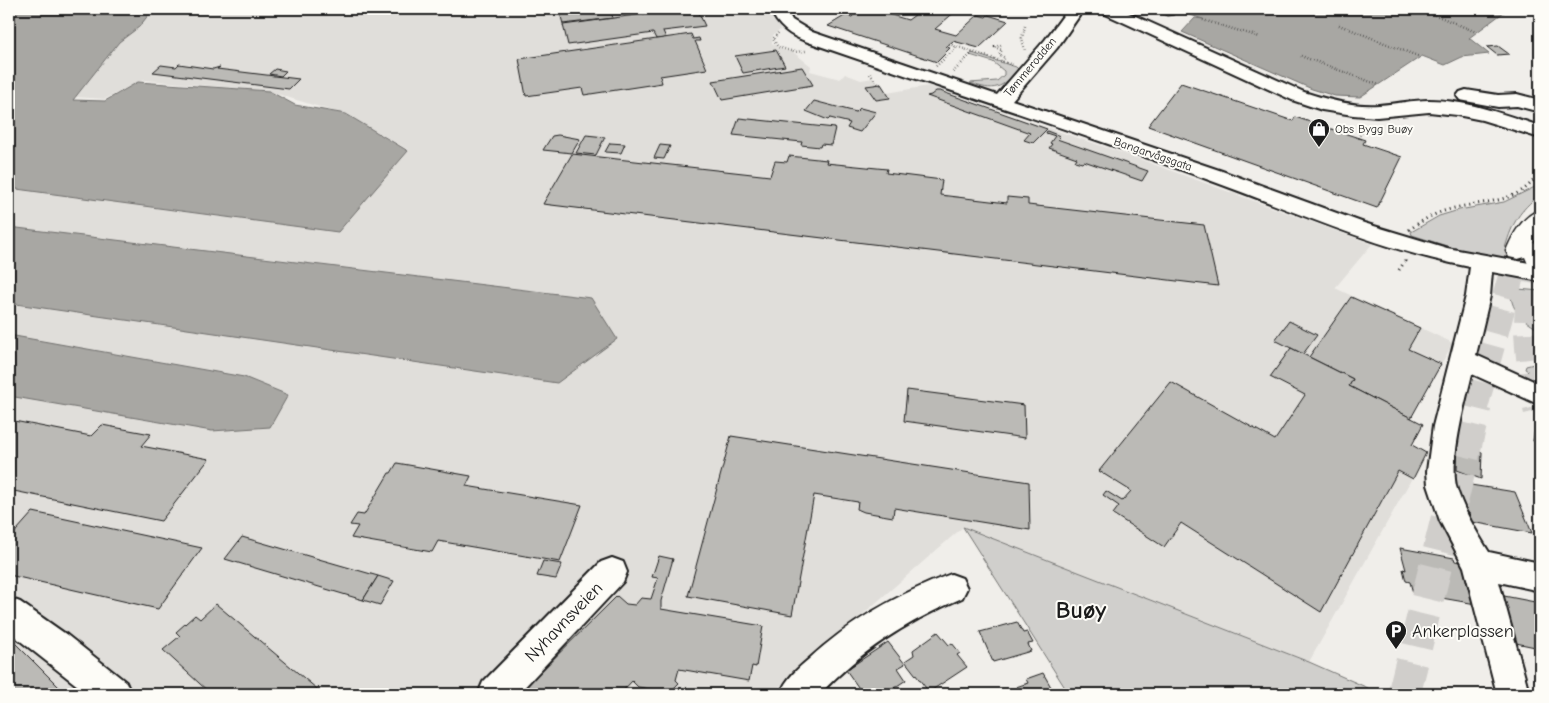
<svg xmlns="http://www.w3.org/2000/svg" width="1549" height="703" viewBox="0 0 1549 703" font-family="'Comic Neue',sans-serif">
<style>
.built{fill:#e0deda}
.green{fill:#d0cfcc;stroke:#767674}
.water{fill:#a8a7a3;stroke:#706f6d}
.building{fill:#bbbab6;stroke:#1c1c1c}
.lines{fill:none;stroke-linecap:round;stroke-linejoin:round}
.highway-tunnel-far1{stroke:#d0cecb;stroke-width:26;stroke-dasharray:26 12;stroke-linecap:butt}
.highway-tunnel{stroke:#d0cecb;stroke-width:33;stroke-dasharray:33 16;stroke-linecap:butt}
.minor-casing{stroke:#1c1c1c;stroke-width:4}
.highway-casing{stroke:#1c1c1c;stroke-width:3}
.path-far1{stroke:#1c1c1c;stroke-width:2.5;stroke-dasharray:0.5 2.5;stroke-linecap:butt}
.path{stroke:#1c1c1c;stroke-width:3;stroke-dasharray:1 4;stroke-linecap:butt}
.minor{fill:#fdfcf7;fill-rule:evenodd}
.highway{fill:#fdfcf7;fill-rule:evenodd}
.labels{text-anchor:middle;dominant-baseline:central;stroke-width:4;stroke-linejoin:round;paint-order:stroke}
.far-street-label{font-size:12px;fill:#1c1c1c;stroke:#fdfcf7}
.far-poi-label{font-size:12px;fill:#1c1c1c;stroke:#fdfcf7;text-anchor:start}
.near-street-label{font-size:18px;fill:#1c1c1c;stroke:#fdfcf7}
.near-poi-label{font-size:18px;fill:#1c1c1c;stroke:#fdfcf7;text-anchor:start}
.near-district-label{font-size:24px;font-weight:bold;fill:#1c1c1c;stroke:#fdfcf7}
</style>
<rect width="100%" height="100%" fill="#f0eeea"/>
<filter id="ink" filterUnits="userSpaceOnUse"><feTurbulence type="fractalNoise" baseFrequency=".02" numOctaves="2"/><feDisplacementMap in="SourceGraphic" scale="10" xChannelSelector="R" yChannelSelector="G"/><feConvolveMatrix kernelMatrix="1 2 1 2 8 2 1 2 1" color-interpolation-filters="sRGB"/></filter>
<g filter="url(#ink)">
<!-- built -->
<polygon class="built" points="150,9 774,9 780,30 773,35 772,43 780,49 793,52 811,66 810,71 840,79 845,74 861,80 873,78 887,93 928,86 1000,112 1120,152 1372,244 1335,288 1453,343 1411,418 1423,424 1412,445 1426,453 1309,662 963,527 771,694 9,694 9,230 17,223 9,222 9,188 335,230 407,149 349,116 267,91 143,80 105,99 75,97 119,42"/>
<!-- green -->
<g class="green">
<path d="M 972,53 L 1016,67 L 1018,69 C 1002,89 994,92 970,83 L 997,81 L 1004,75 L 1004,71 L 993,62 L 970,55 Z"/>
<path d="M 1537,186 L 1540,187 L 1540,194 C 1519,212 1513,221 1505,248 L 1540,258 L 1540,267 L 1450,250 L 1450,247 L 1412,235 L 1411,232 L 1439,216 L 1459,210 L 1504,202 Z"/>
<path d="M 1518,289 L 1540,291 L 1540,330 C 1525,322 1511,311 1511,294 Z"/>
<path d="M 1540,340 L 1540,378 L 1525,369 L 1526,366 L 1534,364 C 1539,356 1531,351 1527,345 L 1528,343 Z"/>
<polygon points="963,527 1309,662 1368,688 1370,694 1069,694"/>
</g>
<!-- water -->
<g class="water">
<polygon points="9,9 153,9 139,27 119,42 73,100 105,101 138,82 269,91 295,105 346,114 408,151 338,232 9,188"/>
<polygon points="1181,9 1508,9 1469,38 1489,54 1462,57 1445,65 1422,56 1360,97 1335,96 1312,89 1182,32 1195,18 1203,19 1181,12"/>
<polygon points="9,227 591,298 617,339 557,383 9,303"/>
<polygon points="9,335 244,377 288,395 270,427 212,431 9,396"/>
</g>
<!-- building -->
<g class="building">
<polygon points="589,9 610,9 613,18 563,24 560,13"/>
<polygon points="679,9 697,9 705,26 663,31 666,38 656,39 653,33 568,45 563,25"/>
<polygon points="860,9 895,9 888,14 908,20 923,9 958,9 935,29 956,35 978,15 986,17 988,15 1008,21 979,48 953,41 946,47 950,48 945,53 946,53 937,62 828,26 846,15 852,17"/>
<polygon points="1149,9 1170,9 1174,15 1167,16"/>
<polygon points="691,34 693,39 699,38 700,41 695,41 707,69 660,76 662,83 584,95 582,88 526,96 519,59"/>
<polygon points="1498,46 1509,54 1497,55 1487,47"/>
<polygon points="776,50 785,66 743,73 735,56"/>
<polygon points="179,64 213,69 220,67 217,69 299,79 289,89 153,72 161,65 176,67"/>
<polygon points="802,67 813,85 722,100 713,81"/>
<polygon points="275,69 286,71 281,76 269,74"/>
<polygon points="1181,83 1293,121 1295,117 1365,140 1363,144 1402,157 1377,208 1148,126"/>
<polygon points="881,84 890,98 876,100 866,86"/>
<polygon points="936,91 940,91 1047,129 1033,143 1024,140 1030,133 927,96 931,95"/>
<polygon points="814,101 856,112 860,108 876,112 860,132 847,128 850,123 830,118 828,120 806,111"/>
<polygon points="739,118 835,128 831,145 821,144 820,147 801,145 802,142 733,135"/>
<polygon points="1047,131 1060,136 1057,139 1148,171 1142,181 1084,161 1082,163 1075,161 1077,158 1049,148 1052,144 1050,143 1055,136 1046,133"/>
<polygon points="558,135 580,139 572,153 543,150 552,136"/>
<polygon points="586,135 605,137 596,155 576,153"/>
<polygon points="610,143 625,144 621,153 605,152"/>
<polygon points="660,145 670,146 664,159 654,158"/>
<polygon points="572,154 770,176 775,161 787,162 789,156 827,160 826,163 887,169 886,173 942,180 940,195 1007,203 1007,197 1028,199 1028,205 1204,225 1218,286 543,204"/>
<polygon points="1351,297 1420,328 1408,349 1441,364 1411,418 1349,386 1353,379 1309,357"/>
<polygon points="1289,321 1317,335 1303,354 1275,340"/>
<polygon points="1291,348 1353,379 1349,386 1423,424 1412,445 1426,453 1413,479 1398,471 1321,612 1181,523 1164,547 1113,514 1119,506 1103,495 1106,491 1122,501 1131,491 1099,471 1171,382 1275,440 1305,395 1270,377"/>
<polygon points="907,390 1024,405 1025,438 904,421"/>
<polygon points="1536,416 1540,418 1540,431 1535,429"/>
<polygon points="9,420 91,436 102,425 151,434 141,446 209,459 161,521 9,490"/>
<polygon points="1535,429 1540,431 1540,444 1533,441"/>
<polygon points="731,436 1029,482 1030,530 894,508 893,517 864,512 857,509 858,502 814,495 792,615 688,596"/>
<polygon points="1458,443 1482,452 1481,479 1457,470"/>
<polygon points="397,463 471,476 466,486 582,505 560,562 438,541 432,552 351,538 358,526 350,525 357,514 364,515 389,473 391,473"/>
<polygon points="1458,483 1515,492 1532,533 1472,522 1469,513 1460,511 1453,491 1461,492"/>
<polygon points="33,512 202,548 158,609 9,575 9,539"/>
<polygon points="242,537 378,576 363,600 225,559"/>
<polygon points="1400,548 1454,558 1455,561 1461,562 1463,567 1474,569 1476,604 1413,593 1410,582 1406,581 1403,569 1406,570"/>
<polygon points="659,556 673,559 661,601 661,609 763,626 756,667 752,666 749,681 679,669 676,680 679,683 670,692 638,687 632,681 620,694 518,694 617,596 626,604 635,605 641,598 651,599 658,578 652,577"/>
<polygon points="543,561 562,564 556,579 537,576"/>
<polygon points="378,576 394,581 380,605 363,600"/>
<polygon points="1499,595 1540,603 1540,648 1516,643"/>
<polygon points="216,604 323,694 211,694 163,650 180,636 176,632 195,615 200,619"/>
<polygon points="1017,622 1023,633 1027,632 1033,643 1028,644 1031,651 993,662 980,632"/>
<polygon points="938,632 949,645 952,643 960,653 957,655 967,667 929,692 905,661 914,655 913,650"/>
<polygon points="9,637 66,694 9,694"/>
<polygon points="888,642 905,664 898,668 906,680 885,694 877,694 876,692 863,694 846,670"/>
<polygon points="1043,673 1055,694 1020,694 1016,687 1028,683 1026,679"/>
<polygon points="823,683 837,694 825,694 818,689"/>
</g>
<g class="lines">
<!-- highway-tunnel-far1 -->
<g class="highway-tunnel-far1">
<path d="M 1537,258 C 1522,312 1525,353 1539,407"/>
<polyline points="1475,407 1518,251"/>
</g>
<!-- highway-tunnel -->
<g class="highway-tunnel">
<polyline points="1539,406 1540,410"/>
<polyline points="1404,694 1475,406"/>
</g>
<!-- minor casing -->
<g class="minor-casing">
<g id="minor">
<path d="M 770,9 L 786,9 L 792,20 L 812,32 L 997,95 L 1045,40 L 1068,9 L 1084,9 L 1057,48 L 1012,100 L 1222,171 L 1364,223 L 1447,248 L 1540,265 L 1540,281 L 1492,272 L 1490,296 L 1476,355 L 1540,384 L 1540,405 L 1472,374 C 1465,403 1450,458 1456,486 C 1463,510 1476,531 1489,552 L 1540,563 L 1540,591 L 1499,582 L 1527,685 L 1523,694 L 1497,694 L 1464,567 L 1440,521 L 1428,485 L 1427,471 L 1433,426 L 1466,296 L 1470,267 C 1380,250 1295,211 1209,180 C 1076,131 941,88 808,42 C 790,36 778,27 770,9 Z"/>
<path d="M 1099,9 L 1120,9 L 1304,92 C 1328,100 1354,107 1379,105 C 1396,104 1412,100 1429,100 C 1467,100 1505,115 1540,126 L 1540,138 L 1482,120 L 1457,115 L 1429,112 L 1377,117 L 1353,115 L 1322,110 L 1292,100 L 1101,12 Z"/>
<polygon points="1466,90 1498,95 1517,94 1540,100 1540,112 1517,106 1498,107 1460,100 1457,96 1460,92"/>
<polygon points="612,558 623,562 627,572 623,582 518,694 478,694 483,682 601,562"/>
<path d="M 951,574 L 962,578 L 967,588 L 962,598 C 908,621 860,651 820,694 L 780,694 C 786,679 797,669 809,659 C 851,620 898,594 951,574 Z"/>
<polygon points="9,598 20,602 67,635 126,682 131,694 88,694 9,632"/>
</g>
</g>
<!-- highway casing -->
<g class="highway-casing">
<path id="highway" d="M 1540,210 L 1540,234 L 1533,243 L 1540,241 L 1540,265 L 1528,264 L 1525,257 L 1518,259 L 1509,257 L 1506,251 C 1512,236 1523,215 1540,210 Z"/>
</g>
<!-- path-far1 -->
<g class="path-far1">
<polyline points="845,9 856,14"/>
<polyline points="1421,9 1476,32"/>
<polyline points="1203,20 1260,37"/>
<polyline points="1339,25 1420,57"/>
<polyline points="1025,26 1022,38 1025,52"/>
<polyline points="778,33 773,39 778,47 794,52 806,51"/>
<polyline points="949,44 1013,65"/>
<polyline points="1001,45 995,47 1002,50 999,54 1005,58 1002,61"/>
<polyline points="1301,56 1379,85"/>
<polyline points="936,66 957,47"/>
<polyline points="953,72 973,52"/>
<polyline points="870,74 878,84 883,85"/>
<polyline points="1358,138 1362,132 1359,122"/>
<polyline points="1535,178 1538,171 1539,145"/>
</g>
<!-- path -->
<g class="path">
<path d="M 1409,230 C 1422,220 1435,213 1451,209 C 1479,201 1518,204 1536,177"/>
<polyline points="1399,270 1405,261 1404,258"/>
</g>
<!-- minor -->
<use href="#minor" class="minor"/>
<!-- highway -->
<use href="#highway" class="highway"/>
</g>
</g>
<!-- icons -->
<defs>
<g id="shop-pin" transform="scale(1.125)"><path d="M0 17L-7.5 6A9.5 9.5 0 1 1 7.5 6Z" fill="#1c1c1c" stroke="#fdfcf7"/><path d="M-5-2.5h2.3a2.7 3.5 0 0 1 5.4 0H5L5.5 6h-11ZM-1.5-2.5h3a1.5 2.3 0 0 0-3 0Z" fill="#fff"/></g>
<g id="parking-pin" transform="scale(1.125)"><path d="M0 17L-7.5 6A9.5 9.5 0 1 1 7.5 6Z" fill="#1c1c1c" stroke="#fdfcf7"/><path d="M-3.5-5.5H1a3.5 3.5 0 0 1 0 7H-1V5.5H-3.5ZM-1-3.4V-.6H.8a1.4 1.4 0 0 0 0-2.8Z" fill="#fff"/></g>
</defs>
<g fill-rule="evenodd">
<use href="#shop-pin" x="1319" y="129"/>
<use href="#parking-pin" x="1396" y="631"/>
</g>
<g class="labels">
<!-- far-street labels -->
<g class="far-street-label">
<text transform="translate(1030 67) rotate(-50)">Tømmerodden</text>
<text transform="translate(1153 154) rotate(19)">Bangarvågsgata</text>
</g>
<!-- far-poi labels -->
<g class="far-poi-label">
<text x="1335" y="129">Obs Bygg Buøy</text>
</g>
<!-- near-street labels -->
<g class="near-street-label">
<text transform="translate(564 622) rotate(-46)">Nyhavnsveien</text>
</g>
<!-- near-poi labels -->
<g class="near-poi-label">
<text x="1412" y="631">Ankerplassen</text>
</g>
<!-- near-district labels -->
<g class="near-district-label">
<text x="1081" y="610">Buøy</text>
</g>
</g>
<!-- margin -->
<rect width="1549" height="703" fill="none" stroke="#fdfcf7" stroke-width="30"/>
<rect x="15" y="15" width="1519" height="673" fill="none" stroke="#1c1c1c" stroke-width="2" filter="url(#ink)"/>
</svg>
